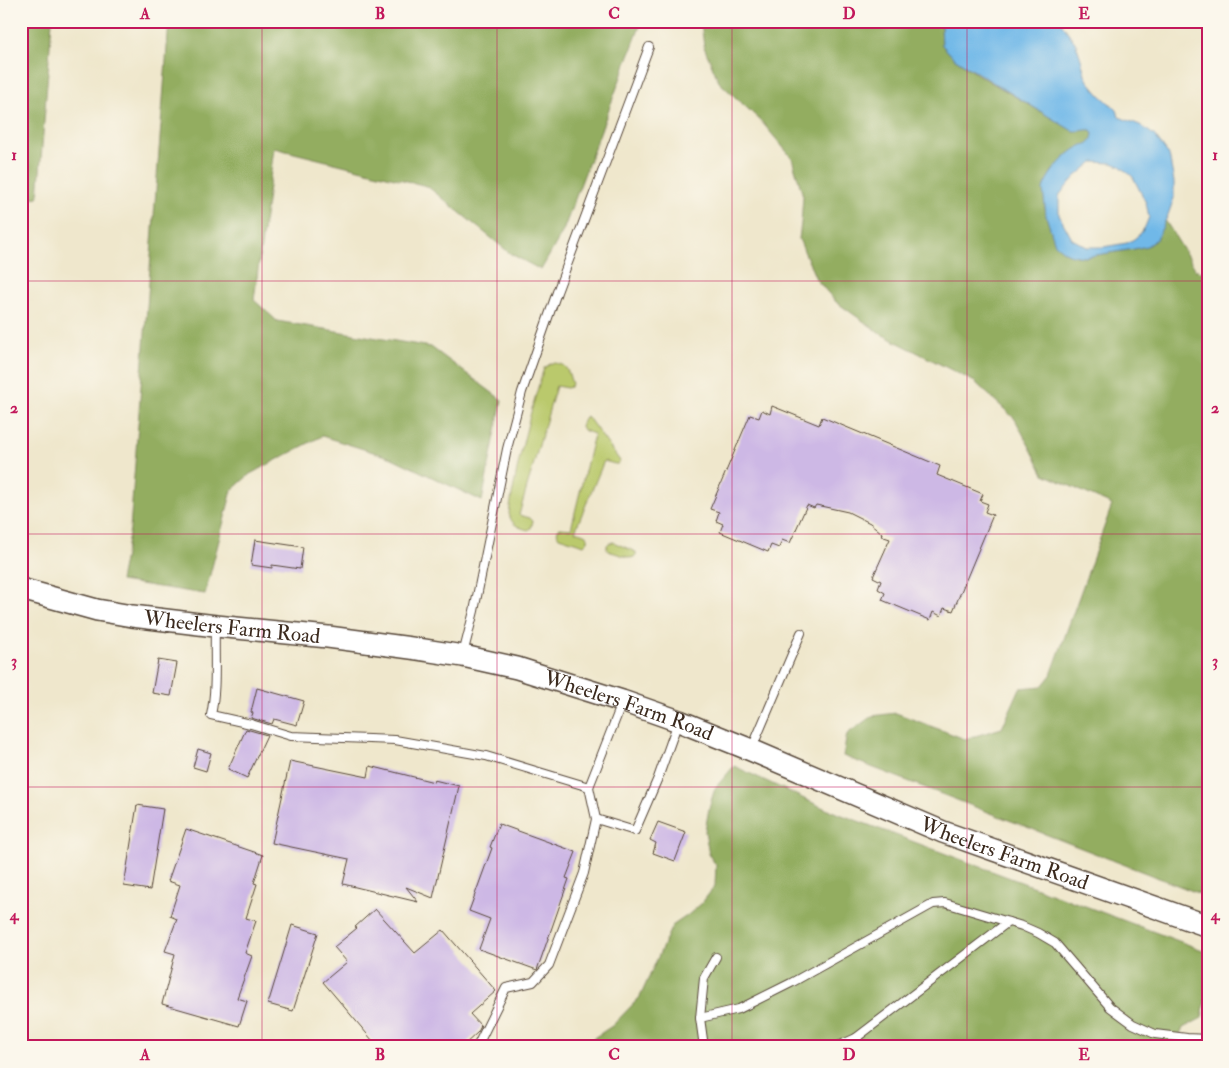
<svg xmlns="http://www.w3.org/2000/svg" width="1229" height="1068" viewBox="0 0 1229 1068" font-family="'IM FELL Double Pica',serif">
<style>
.green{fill:#bac96c;stroke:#7a7a45}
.forest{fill:#93ad60;stroke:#676c3f}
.water{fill:#6fb8e8;stroke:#557183;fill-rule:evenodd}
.building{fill:#cdb8e5}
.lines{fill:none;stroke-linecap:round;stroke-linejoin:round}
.service-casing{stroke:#564638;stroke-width:10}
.secondary-casing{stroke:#564638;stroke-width:24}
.service{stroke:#fff;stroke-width:8}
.secondary{stroke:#fff;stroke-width:21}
.grid{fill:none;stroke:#c2185b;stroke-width:1;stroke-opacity:0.55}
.labels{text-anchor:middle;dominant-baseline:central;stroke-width:4.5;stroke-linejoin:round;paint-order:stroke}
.street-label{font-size:21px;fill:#3b2a1e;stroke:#fbf7ec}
.neatline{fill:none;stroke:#c2185b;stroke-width:2}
.grid-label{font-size:16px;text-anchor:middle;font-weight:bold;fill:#c2185b}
</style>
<rect width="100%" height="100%" fill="#fbf7ec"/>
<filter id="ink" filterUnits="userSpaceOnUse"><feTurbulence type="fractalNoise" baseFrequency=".02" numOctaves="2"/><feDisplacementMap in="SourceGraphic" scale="10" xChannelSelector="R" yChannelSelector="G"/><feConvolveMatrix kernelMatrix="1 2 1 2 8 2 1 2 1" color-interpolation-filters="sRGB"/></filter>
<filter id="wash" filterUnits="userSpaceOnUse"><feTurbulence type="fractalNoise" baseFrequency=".0096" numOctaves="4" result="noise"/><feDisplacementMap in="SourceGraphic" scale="20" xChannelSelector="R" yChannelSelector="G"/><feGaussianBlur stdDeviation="1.12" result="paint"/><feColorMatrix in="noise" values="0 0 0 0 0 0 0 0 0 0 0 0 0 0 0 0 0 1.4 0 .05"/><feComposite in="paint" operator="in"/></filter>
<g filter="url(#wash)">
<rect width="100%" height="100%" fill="#efe7cc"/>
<!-- green -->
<g class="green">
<path d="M 552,363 C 568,363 568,372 572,384 L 570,387 L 567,388 L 556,386 L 519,515 L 530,518 L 533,521 L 531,528 L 528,530 C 518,527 511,525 509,513 C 517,464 529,415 544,368 Z"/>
<path d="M 587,416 L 620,461 L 618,464 L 615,464 L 604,461 L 575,531 C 580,533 590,534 588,541 L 584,545 L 559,537 C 557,535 557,532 558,529 L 560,528 L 571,529 L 594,434 L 583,430 L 581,426 L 584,418 Z"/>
<polygon points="613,542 636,552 636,556 631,558 608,551 607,548 607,545 609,543"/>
</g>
<!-- forest -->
<g class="forest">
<polygon points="21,21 52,21 38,197 21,200"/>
<polygon points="169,21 642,21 563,231 541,270 511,254 427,186 274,148 254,300 277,321 431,347 502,400 482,501 392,458 322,436 250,474 232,490 205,594 120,581 130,529"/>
<polygon points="701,21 943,21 941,25 942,45 954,58 977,74 1075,132 1087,129 1091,130 1093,133 1092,140 1090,143 1079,147 1067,155 1052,171 1044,185 1045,212 1049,225 1056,244 1065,252 1072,255 1084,257 1134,249 1147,246 1157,239 1165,220 1196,270 1208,274 1208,897 843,756 847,734 872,716 896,713 965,739 1002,728 1020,688 1042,686 1051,675 1112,505 1044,474 1015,419 975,382 883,335 836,302 816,279 799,239 801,223 803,196 792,158 761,121 719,82 704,47"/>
<polygon points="734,766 826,809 1208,952 1208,984 1202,1018 1183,1028 1174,1047 1134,1047 1104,1039 1097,1047 580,1047 612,1026 640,997 672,926 688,915 701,904 715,886 716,865 709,855 705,831 709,808 715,788"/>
</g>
<!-- water -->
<path class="water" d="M 943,21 L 1060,21 L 1076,44 L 1081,59 L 1085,74 L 1088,81 L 1100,95 L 1117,110 L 1119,117 L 1140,125 L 1154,135 L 1169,155 L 1174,182 L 1174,198 L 1168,215 L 1157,239 L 1147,246 L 1134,249 L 1084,257 L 1072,255 L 1065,252 L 1055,244 L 1046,216 L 1043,189 C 1047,174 1067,152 1081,146 C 1085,144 1089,144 1091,140 C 1092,139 1093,135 1093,133 L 1091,130 C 1084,129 1077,133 1071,130 L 968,67 L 954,58 L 942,45 L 941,25 ZM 1093,162 L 1112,163 L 1120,166 L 1133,177 L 1146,203 L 1149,217 L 1145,227 L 1140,234 L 1134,239 L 1127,243 L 1103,247 L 1087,247 L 1072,239 L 1059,215 L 1059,196 L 1061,193 L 1075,177 Z"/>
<g id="blocks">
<!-- building -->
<g class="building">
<polygon points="772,406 819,425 822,417 940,466 937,475 983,494 980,501 988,504 985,512 993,515 953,611 944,608 941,616 933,612 930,620 882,600 885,593 878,589 881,581 873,577 890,539 881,536 882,533 870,523 848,512 816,505 814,508 807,505 790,543 782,540 779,548 771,545 768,552 720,532 723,524 716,521 719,512 710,509 750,415 759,418 762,410 770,414"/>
<polygon points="255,540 303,547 300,569 272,565 272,568 251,565"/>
<polygon points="158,660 177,663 171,696 152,693"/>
<polygon points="257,688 304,701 297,725 274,719 272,724 251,718 253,713 251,712"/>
<polygon points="246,729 267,735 247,778 228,769"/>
<polygon points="198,749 211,753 206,771 193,767"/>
<polygon points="290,761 368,777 370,766 434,782 434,780 459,786 433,898 406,887 418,902 343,884 349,859 272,843"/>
<polygon points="137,805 163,809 150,890 124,886"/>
<polygon points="658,822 686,832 675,861 653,853 656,843 650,840"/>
<polygon points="499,824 576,852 566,878 569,879 537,970 479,949 490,919 469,911 492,848 490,847"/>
<polygon points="186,829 263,855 254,883 257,884 246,918 256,921 245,953 252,956 237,998 247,1001 239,1026 162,1004 175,954 165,951 177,919 170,916 180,885 168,881"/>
<polygon points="375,909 415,953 443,930 496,991 470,1014 481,1026 478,1032 462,1047 378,1047 323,982 347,962 334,947 357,928 355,927"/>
<polygon points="292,925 318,933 293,1011 268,1004"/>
</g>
</g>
</g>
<g filter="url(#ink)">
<use href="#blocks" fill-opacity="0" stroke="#564638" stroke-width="1"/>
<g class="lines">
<!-- service casing -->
<g class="service-casing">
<g id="service">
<path d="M 215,628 C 214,657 217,687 211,715 L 251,724 L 291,736 L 395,740 L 486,756 L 589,787 L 622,703"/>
<polyline points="463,654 474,611 507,449 522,392 557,292 649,47"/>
<polyline points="752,748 801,633"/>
<polyline points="596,819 635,831 658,778 678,722"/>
<polyline points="700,1018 704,978 716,957"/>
<polyline points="856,1038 862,1047"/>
<polyline points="477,1047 506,988 533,982 549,965 584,873 596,819 589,787"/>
<polyline points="704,1047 700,1018 739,1009 791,983 933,904 945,903 1022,926 1038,933 1055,943 1110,1007 1133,1024 1155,1034 1187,1038 1208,1039"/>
<polyline points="836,1047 856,1038 1008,922"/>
</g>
</g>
<!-- secondary casing -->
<g class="secondary-casing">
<g id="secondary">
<path id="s1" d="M 21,589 L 97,610 L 132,616 L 216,626 L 328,637 L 411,648 L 463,656 L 517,668 L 622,701 L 679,721 L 751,750 L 943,832 L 1208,926"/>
</g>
</g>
<!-- service -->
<use href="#service" class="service"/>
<!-- secondary -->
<use href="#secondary" class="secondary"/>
</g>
</g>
<!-- grid -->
<path class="grid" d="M 262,21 L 262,1047M 497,21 L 497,1047M 732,21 L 732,1047M 967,21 L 967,1047M 21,281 L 1208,281M 21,534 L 1208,534M 21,787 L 1208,787"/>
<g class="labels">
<!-- street labels -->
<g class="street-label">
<text stroke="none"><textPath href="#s1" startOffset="215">Wheelers Farm Road</textPath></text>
<text stroke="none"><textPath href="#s1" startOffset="621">Wheelers Farm Road</textPath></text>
<text stroke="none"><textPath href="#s1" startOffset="1025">Wheelers Farm Road</textPath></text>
</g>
</g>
<!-- margin -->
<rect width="1229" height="1068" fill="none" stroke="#fbf7ec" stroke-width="55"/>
<rect x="28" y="28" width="1174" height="1012" class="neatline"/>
<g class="grid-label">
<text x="145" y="19">A</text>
<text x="380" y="19">B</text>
<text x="614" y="19">C</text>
<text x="849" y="19">D</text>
<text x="1084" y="19">E</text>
<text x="14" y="160">1</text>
<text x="1215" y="160">1</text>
<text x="14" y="413">2</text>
<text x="1215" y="413">2</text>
<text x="14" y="666">3</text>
<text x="1215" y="666">3</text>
<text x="14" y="920">4</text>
<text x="1215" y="920">4</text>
<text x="145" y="1060">A</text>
<text x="380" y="1060">B</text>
<text x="614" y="1060">C</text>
<text x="849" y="1060">D</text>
<text x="1084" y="1060">E</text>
</g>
</svg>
